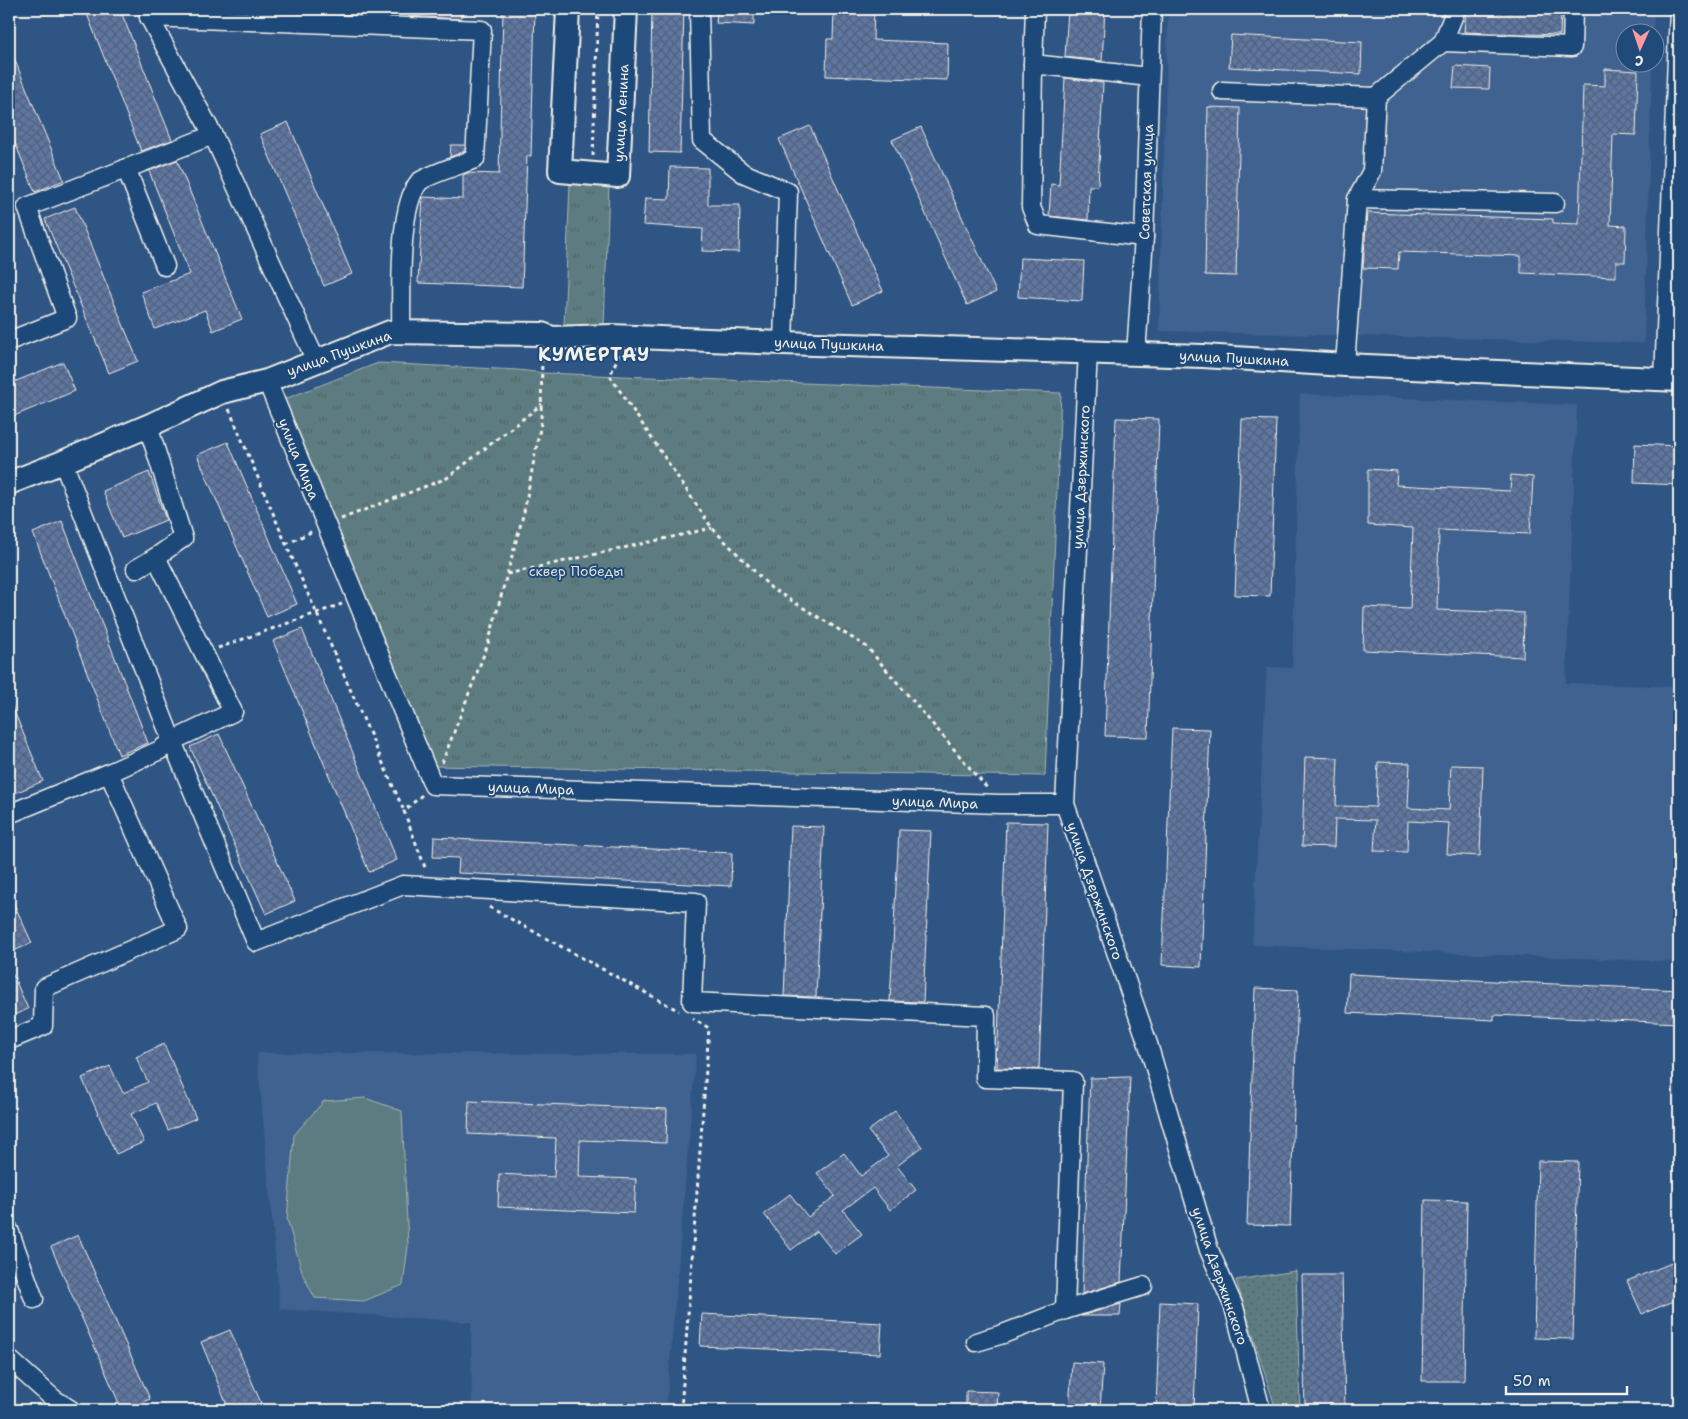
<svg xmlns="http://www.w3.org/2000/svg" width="1688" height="1419" viewBox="0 0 1688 1419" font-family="'Shantell Sans',sans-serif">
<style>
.built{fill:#416290}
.grass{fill:url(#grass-dots);stroke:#a8b6b4}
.park{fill:url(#park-tufts);stroke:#a8b6b4}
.pitch{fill:#5d7c81;stroke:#a8b6b4}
.building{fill:url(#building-cross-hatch);stroke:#f4f1e8}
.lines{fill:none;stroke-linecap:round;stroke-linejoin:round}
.minor-casing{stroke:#f4f1e8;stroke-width:21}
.major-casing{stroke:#f4f1e8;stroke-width:26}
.path{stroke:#f4f1e8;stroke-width:3;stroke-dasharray:4 4;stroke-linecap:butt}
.minor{stroke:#1f4a7a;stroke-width:18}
.major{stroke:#1f4a7a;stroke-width:22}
.labels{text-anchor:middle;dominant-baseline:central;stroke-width:4;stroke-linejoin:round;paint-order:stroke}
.street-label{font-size:14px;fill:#f4f1e8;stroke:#1f4a7a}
.park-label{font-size:14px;fill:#dddfd9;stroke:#1f4a7a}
.district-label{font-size:19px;font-weight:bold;letter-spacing:1px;fill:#f4f1e8;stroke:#1f4a7a}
</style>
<defs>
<pattern id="grass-dots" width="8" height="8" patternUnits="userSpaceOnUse" patternTransform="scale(1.25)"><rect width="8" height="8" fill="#5d7c81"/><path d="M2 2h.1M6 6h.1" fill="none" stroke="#546566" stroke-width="1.8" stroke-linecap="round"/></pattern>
<pattern id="park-tufts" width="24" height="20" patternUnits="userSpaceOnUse" patternTransform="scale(1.25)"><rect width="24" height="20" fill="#5d7c81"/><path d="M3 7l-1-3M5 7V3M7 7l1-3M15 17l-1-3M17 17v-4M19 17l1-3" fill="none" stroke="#546566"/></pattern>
<pattern id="building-cross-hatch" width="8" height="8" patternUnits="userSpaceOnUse" patternTransform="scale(1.25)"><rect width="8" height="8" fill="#5d76a2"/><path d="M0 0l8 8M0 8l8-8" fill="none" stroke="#546179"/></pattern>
</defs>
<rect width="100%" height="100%" fill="#2f5585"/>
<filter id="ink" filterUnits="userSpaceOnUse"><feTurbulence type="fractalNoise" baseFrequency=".02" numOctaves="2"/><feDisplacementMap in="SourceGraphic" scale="10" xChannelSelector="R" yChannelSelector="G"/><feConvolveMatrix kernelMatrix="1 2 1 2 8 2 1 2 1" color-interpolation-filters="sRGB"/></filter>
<g filter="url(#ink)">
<!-- built -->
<g class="built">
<polygon points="1168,9 1654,9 1653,32 1626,32 1626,62 1652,63 1644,343 1159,331"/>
<polygon points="1300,394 1577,405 1566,683 1679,687 1679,962 1252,945 1267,667 1292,668"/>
<polygon points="257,1053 696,1054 666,1410 472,1410 471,1322 280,1309"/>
</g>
<!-- grass -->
<polygon class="grass" points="1296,1271 1300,1410 1276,1410 1236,1280"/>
<!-- park -->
<g class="park">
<polygon points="570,184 609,186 604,327 564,325"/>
<polygon points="378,363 518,370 544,373 1061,393 1045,776 428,766 277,402"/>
</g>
<!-- pitch -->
<polygon class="pitch" points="365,1098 402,1111 408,1246 403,1285 364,1301 315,1298 303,1275 287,1219 294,1135 324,1101"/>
<!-- building -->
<g class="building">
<polygon points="85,9 120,9 172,140 141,151"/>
<polygon points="408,9 462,9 461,19 408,16"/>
<polygon points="503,9 535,9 531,156 527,156 522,287 418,283 423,197 463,199 463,175 468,173 499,174"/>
<polygon points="652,9 684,9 680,153 649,152"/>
<polygon points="717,9 754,9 754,25 716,23"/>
<polygon points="834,9 874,9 873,40 948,43 947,80 826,76 827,39 833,39"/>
<polygon points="1068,9 1105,9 1102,61 1065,57"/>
<polygon points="1466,9 1561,9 1560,35 1464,32"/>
<polygon points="1231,35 1362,42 1361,74 1229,67"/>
<polygon points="9,46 64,180 35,192 9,128"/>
<polygon points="1455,66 1490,68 1489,89 1453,88"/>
<polygon points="1605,69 1638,71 1636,135 1613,134 1610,225 1626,226 1625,262 1616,262 1616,277 1521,273 1521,256 1399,252 1398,269 1363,268 1367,213 1553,219 1553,223 1579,224 1583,85 1605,86"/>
<polygon points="1065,78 1103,83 1098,186 1089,186 1088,220 1049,216 1051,184 1059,185"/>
<polygon points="1208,107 1240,108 1236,276 1205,275"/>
<polygon points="288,122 352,274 324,286 260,134"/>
<polygon points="810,126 883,291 852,305 779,139"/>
<polygon points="921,127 996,292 967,305 892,140"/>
<polygon points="451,145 465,145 465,151 450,157"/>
<polygon points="177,160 242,319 213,331 205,310 155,329 141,292 190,274 149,171"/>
<polygon points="670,167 708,168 708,205 740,205 739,252 702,251 703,229 643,225 645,198 669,199"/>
<polygon points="75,207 138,361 109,373 45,219"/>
<polygon points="1020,258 1084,261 1082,301 1018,297"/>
<polygon points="63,362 75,391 9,418 9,384"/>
<polygon points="1116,418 1159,419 1148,737 1105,736"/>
<polygon points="1242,419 1276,420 1270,596 1235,595"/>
<polygon points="228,442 297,604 267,617 197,455"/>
<polygon points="1635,444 1679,446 1679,485 1634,483"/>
<polygon points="1368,469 1397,471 1396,485 1510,491 1511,475 1533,477 1530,534 1439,530 1437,610 1524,613 1523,657 1363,650 1364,607 1410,609 1413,528 1368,525"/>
<polygon points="149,472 166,520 122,538 103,491"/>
<polygon points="62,521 148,743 119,755 33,533"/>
<polygon points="302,629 397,860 369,872 273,641"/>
<polygon points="9,699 43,781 13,794 9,783"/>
<polygon points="1172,728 1210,729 1201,967 1162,965"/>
<polygon points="219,734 295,901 266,914 190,747"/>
<polygon points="1305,757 1338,758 1336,806 1376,807 1378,762 1410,763 1408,808 1449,810 1451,765 1483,766 1480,856 1447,854 1449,823 1408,821 1407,852 1374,851 1376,820 1335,819 1334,847 1302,846"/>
<polygon points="1006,822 1048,823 1039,1069 997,1068"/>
<polygon points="791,826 824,827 816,997 784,996"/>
<polygon points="899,830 931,831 923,1002 890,1001"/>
<polygon points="434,837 455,838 455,839 732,853 731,886 458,873 459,858 433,857"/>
<polygon points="9,893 32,943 9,953"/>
<polygon points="9,966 28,1009 9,1017"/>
<polygon points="1349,974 1679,990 1679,1023 1494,1015 1494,1020 1347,1013"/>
<polygon points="1255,988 1298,990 1290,1226 1247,1225"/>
<polygon points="164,1044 196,1118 168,1130 156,1103 131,1114 144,1142 116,1154 82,1078 110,1066 123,1093 148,1082 136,1057"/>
<polygon points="1130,1077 1121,1282 1082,1294 1090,1078"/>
<polygon points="469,1101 667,1109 666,1143 580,1140 579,1177 636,1179 634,1213 498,1207 499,1174 554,1177 556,1138 468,1134"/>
<polygon points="895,1111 922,1147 897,1166 916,1190 890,1210 873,1188 843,1210 862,1234 835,1254 817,1231 791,1250 764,1214 790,1194 808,1217 835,1196 817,1173 844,1153 861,1176 888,1156 868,1131"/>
<polygon points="1538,1161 1578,1162 1573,1339 1534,1338"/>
<polygon points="1425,1200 1467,1201 1464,1381 1422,1381"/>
<polygon points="78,1235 150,1399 123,1410 122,1410 51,1247"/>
<polygon points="1679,1260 1679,1299 1642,1314 1627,1281"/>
<polygon points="1302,1275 1342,1275 1345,1410 1305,1410"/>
<polygon points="1160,1302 1198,1304 1194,1410 1156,1410"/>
<polygon points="1121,1304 1120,1316 1081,1316"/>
<polygon points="702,1314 882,1323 880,1354 700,1346"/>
<polygon points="230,1330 264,1410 229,1410 201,1342"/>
<polygon points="1072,1362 1103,1364 1100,1410 1069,1410"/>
<polygon points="966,1391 998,1392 997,1410 966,1410"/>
</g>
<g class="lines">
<!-- minor casing -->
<g class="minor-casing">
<g id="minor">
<polyline points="699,9 702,140 743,173 788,192 783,343"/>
<polyline points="1035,9 1033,64 1149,77"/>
<polyline points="1456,9 1443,42 1572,47 1573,9"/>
<path d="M 149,17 L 482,30 L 475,159 C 465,163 425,176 419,182 C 397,209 402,296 401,332"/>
<polyline points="149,17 213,135 316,361"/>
<polyline points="1033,64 1031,207 1038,225 1144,237"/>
<polyline points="1222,91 1376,97"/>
<polyline points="126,168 165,266"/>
<polyline points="1357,199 1555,203"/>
<polyline points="9,341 67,318 27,207 213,135"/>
<polyline points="1088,352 1065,804 1148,1044 1209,1250 1234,1307 1261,1410"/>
<polyline points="1136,354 1144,237 1152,9"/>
<polyline points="1345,365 1357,199 1372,171 1376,97 1443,42"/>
<polyline points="1664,379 1679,9"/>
<polyline points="267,381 433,785 1000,804 1065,804"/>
<polyline points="63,462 172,741 256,942 403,885 696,902 692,1002 986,1016 985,1078 1073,1081 1065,1310"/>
<polyline points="136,569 156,557 183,538 148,426"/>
<polyline points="9,814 109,773 160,750 172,741 233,712 156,557"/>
<polyline points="9,1040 43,1026 44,988 178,929 109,773"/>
<polyline points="9,1230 34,1299"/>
<polyline points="976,1342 1003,1334 1065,1310 1143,1286"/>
<polyline points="9,1359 55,1400 71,1410"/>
</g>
</g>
<!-- major casing -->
<g class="major-casing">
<g id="major">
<polyline points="568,9 560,171 618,176 626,9"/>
<polyline points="9,483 63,462 148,426 222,392 267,381 390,332 542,334 552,338 611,336 783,343 1203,356 1345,365 1679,380"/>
</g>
</g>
<!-- path -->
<g class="path">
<polyline points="593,156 598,9"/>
<polyline points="619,354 610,376 712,528 771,588 867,647 987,788"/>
<polyline points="229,409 286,544 404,811"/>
<polyline points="341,519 447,478 542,404"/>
<polyline points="286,544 313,531"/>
<polyline points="507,574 712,528"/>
<polyline points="218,648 342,604"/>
<polyline points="442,763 488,644 524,512 541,423 542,354"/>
<polyline points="422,795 404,811 426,870"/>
<polyline points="489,907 679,1011"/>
<polyline points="681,1410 709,1028 693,1019"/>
</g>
<!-- minor -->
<use href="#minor" class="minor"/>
<!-- major -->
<use href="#major" class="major"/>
</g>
</g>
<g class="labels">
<!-- street labels -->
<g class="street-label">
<text transform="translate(621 113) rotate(-87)">улица Ленина</text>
<text transform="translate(1146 182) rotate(-88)">Советская улица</text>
<text transform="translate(829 344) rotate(2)">улица Пушкина</text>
<text transform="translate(339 353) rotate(-20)">улица Пушкина</text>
<text transform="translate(1234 358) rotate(3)">улица Пушкина</text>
<text transform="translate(299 459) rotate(68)">улица Мира</text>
<text transform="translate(1081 477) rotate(-87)">улица Дзержинского</text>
<text transform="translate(531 788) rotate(2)">улица Мира</text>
<text transform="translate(935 802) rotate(2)">улица Мира</text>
<text transform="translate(1095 891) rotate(71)">улица Дзержинского</text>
<text transform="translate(1220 1276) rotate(71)">улица Дзержинского</text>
</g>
<!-- park labels -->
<g class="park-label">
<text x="576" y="571">сквер Победы</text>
</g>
<!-- district labels -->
<g class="district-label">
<text x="594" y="354">КУМЕРТАУ</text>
</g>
</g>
<!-- margin -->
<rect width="1688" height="1419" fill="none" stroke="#1f4a7a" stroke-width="30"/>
<rect x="15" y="15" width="1658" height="1389" fill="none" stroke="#f4f1e8" stroke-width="2" filter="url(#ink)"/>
<!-- north arrow -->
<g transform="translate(1640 48) rotate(183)"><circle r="24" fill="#1f4a7a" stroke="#748da6"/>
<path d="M0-4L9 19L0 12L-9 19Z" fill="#ff9aa2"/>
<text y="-8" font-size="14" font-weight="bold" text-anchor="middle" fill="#f4f1e8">С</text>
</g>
<!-- scale -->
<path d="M1506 1386v8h121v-8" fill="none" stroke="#f4f1e8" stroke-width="2.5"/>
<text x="1513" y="1386" font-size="15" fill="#f4f1e8" stroke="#1f4a7a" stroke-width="4" paint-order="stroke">50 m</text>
</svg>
